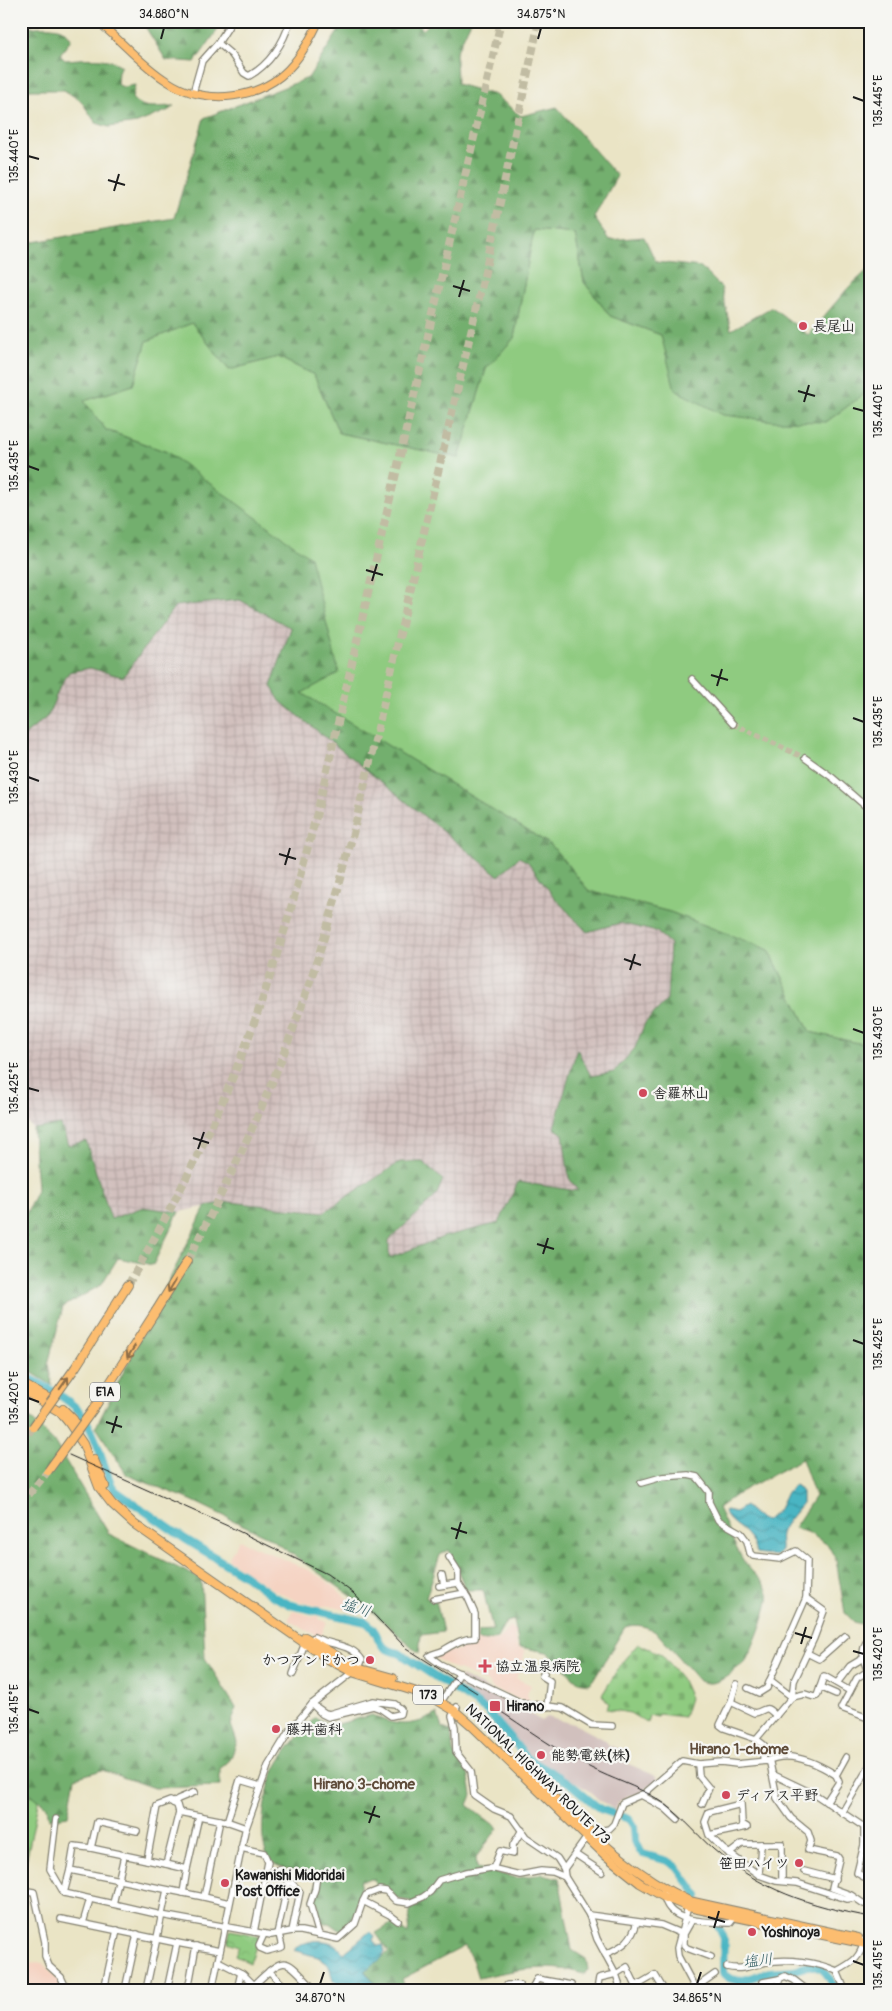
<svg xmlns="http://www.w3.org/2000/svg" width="892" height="2011" viewBox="0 0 892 2011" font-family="Pangolin,'Klee One',sans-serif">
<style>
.built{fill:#f5d3c2}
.industrial{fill:url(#industrial-grid)}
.railway{fill:#d1c0bd}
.grass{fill:#8fcb80;stroke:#56744e}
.forest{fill:url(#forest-firs);stroke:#486645}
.cemetery{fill:url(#cemetery-stones);stroke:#56744e}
.park{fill:url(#park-crowns);stroke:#56744e}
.water{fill:url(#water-waves);stroke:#326870}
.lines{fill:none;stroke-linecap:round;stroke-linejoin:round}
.river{stroke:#48b5c3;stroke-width:8}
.minor-tunnel{stroke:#c1bca3;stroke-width:5.5;stroke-dasharray:5.5 3;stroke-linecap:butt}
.highway-tunnel{stroke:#c1bca3;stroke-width:8;stroke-dasharray:8 4;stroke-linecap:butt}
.minor-casing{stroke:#838070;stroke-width:8}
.major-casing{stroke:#838070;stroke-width:9}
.highway-casing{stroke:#838070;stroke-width:10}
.minor{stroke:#fff;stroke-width:5.5}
.major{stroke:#fcbd6f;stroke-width:7}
.highway{stroke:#fcbd6f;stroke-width:8}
.rail{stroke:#1c1c1c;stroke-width:1}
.highway-bridge-casing{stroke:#838070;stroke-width:10;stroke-linecap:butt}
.highway-bridge{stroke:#fcbd6f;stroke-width:8}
.oneway{stroke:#8c6c46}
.ticks{fill:none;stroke:#1c1c1c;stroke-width:2}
.poi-dot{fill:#d1495b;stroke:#f6f6f2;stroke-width:2}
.labels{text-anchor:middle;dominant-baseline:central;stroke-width:4.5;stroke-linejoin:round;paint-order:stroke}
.shield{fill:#f6f6f2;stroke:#5d5d5c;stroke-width:1}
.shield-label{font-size:12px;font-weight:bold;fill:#1c1c1c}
.poi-label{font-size:14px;font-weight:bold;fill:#1c1c1c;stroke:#f6f6f2;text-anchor:start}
.street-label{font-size:14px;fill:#1c1c1c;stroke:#f6f6f2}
.water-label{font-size:15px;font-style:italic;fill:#2e595f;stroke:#f6f6f2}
.neighbourhood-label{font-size:15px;font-weight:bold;fill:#5f4c3a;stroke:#f6f6f2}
.neatline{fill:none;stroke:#1c1c1c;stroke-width:2}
.ticks-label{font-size:12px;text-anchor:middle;fill:#1c1c1c}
</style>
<defs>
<pattern id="industrial-grid" width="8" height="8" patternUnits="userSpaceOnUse" patternTransform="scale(1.25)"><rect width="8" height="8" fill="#d1c0bd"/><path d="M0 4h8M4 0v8" fill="none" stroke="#b3a4a2"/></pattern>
<pattern id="forest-firs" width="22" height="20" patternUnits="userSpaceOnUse" patternTransform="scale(1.25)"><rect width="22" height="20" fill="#73af6e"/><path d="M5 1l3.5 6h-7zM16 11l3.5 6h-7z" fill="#5e8e5a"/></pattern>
<pattern id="cemetery-stones" width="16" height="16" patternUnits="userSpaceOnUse" patternTransform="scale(1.25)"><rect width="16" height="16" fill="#8fcb80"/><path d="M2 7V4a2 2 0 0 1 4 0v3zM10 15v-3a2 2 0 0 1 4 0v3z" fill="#7bae6e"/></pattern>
<pattern id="park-crowns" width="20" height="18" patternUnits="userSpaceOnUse" patternTransform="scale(1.25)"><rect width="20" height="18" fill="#8fcb80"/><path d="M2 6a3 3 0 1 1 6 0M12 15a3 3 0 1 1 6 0" fill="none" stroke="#7bae6e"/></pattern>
<pattern id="water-waves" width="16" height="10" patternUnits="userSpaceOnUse" patternTransform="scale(1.25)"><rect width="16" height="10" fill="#48b5c3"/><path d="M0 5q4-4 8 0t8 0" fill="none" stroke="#3b929e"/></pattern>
</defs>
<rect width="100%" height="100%" fill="#f6f6f2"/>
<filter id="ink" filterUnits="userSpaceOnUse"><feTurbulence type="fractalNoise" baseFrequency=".02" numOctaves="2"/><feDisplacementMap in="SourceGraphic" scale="10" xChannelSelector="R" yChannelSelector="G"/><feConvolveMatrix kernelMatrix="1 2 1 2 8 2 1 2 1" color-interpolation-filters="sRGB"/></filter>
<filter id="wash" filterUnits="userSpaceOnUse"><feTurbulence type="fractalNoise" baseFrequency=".0096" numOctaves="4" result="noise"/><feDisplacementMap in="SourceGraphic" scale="20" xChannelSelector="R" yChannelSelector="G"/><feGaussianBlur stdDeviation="1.12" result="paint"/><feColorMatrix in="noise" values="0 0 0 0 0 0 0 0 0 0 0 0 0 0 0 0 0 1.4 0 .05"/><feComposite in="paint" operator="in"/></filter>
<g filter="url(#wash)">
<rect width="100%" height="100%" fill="#eae4c5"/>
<!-- built -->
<g class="built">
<polygon points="239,1540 308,1570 324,1579 359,1608 357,1613 330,1606 318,1606 298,1601 275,1591 228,1559"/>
<polygon points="293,1611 312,1616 319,1616 318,1619 327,1622 320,1638 288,1620"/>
<polygon points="510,1626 517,1632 514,1636 517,1647 525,1651 523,1662 516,1678 531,1685 527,1694 530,1704 492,1688 488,1683 459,1670 454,1669 432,1656 443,1652 460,1650 462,1645 476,1641 489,1642 498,1640"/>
<polygon points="43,1963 60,1983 62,1990 21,1990 21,1964"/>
</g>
<!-- industrial -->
<polygon class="industrial" points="240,600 291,628 271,686 280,701 499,876 519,857 528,862 554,897 587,931 620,923 657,932 670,944 667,1000 645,1023 635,1047 614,1072 591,1076 577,1050 563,1134 569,1178 579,1191 518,1182 499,1223 443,1237 389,1259 389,1240 436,1196 400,1162 324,1212 229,1202 179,1212 143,1207 110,1220 86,1141 68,1145 61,1125 33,1129 21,1115 21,746 26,734 48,716 58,691 69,672 90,668 123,677 175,606"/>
<!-- railway -->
<polygon class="railway" points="461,1676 523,1705 521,1708 541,1721 546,1717 574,1724 586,1730 605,1740 609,1745 627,1752 624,1762 656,1776 658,1779 640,1793 627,1796 618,1802 615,1810 599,1800 589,1791 530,1755 494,1714 456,1684"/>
<!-- grass -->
<g class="grass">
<polygon points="534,230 575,234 584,282 610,316 661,335 826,422 871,389 871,1046 810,1032 769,950 670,912 589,891 551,845 301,693 339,673 167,452 106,430 84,401 133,385 147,341 192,323 229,370 278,357 314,375 339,433 459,458 486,369 514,338"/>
<polygon points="21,1793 39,1797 21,1888"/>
</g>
<!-- forest -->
<g class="forest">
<polygon points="138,21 224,21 195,62 166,60 146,28"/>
<path d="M 345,21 L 417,21 L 423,30 L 432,21 L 471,21 L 456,53 L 457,84 L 495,95 L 521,116 L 557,107 L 617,176 L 594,217 L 609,240 L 644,237 L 656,262 L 701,267 L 721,287 L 731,330 L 772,307 L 808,335 L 848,288 L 871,267 L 871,389 L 826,422 L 774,421 L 723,415 L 675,390 L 661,335 L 610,316 L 584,282 L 575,234 L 534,230 L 514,338 L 486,369 L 459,458 L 339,433 L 314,375 L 278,357 L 229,370 L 192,323 L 147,341 L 133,385 L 84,401 L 106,430 L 167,452 L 310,557 L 339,673 L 302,693 L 551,845 L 589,891 L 670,912 L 769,950 L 810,1032 L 871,1046 L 871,1620 L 861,1624 L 854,1622 L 845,1613 L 836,1560 L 828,1545 L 809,1533 L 794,1528 L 815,1496 L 802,1459 L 740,1492 L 718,1508 C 727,1526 734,1546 745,1563 C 753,1574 764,1580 768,1593 C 771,1604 753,1647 747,1659 C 745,1663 740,1666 736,1669 C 725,1679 713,1687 699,1681 L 658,1634 C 648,1626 637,1623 625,1627 L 593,1680 L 588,1684 L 578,1682 L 547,1652 L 519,1647 L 514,1620 L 506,1622 L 497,1638 L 487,1641 L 477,1640 L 478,1631 L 493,1630 L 483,1590 L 466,1590 L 449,1550 L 440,1555 L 426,1598 L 436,1601 L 443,1632 L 421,1635 L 419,1653 L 367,1607 L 268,1537 L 191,1500 L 127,1475 L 96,1427 L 206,1206 L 229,1202 L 324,1212 L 400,1162 L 423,1162 L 443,1180 L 436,1196 L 389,1240 L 389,1258 L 443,1237 L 499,1223 L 518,1182 L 578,1191 L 569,1178 L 563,1134 L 554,1128 L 577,1049 L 591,1076 L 614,1072 L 635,1048 L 645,1023 L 667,1000 L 670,944 L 657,932 L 620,923 L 587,932 L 554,897 L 528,862 L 519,857 L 499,876 L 280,701 L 271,686 L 291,628 L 240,600 L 175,606 L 123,677 L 90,668 L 69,672 L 58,691 L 48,716 L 26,734 L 21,746 L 21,227 L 33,242 L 174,218 L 204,118 L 308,78 Z"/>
<path d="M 21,26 C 38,30 62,20 71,39 L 60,55 L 65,60 C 85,59 104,55 122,66 L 118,71 L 117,84 L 123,87 L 135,85 L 132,98 C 142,111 159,106 174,106 L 169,110 L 137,123 L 109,127 L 96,123 L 81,101 L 64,90 L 21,90 Z"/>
<polygon points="61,1125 68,1145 86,1141 111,1219 143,1207 179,1212 153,1265 118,1258 101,1285 63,1307 48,1364 52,1385 21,1366 21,1225 37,1190 33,1129"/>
<polygon points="21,1409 55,1443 109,1534 201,1579 205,1658 236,1708 231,1725 237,1742 230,1760 220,1769 220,1786 154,1788 102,1770 75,1778 68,1816 49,1819 47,1807 25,1789 21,1790"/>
<path d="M 437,1714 L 442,1728 L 451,1731 L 453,1752 L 468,1773 L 472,1795 L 468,1805 L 498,1828 L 476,1857 L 477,1868 L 517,1878 L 542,1874 L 559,1878 L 572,1950 L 586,1959 L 588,1970 L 583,1974 C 549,1962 511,1971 478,1978 L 473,1962 L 465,1946 L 402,1979 L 406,1990 L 381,1989 L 364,1970 L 389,1952 L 376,1933 L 393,1923 L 408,1934 L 411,1901 L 397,1899 L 391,1890 L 376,1889 L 374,1879 L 361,1880 L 356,1916 L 341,1931 L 330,1923 L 319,1923 L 319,1905 L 314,1902 L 318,1872 C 305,1871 280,1871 271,1861 C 255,1844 265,1792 274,1772 C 283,1752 301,1734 315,1717 L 331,1726 L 372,1715 C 396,1727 413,1727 437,1714 Z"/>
</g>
<!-- cemetery -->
<polygon class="cemetery" points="638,1644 661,1654 681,1678 690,1698 684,1717 658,1714 657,1717 649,1715 647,1723 630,1713 607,1709 609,1703 602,1695 623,1661"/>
<!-- park -->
<polygon class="park" points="230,1930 260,1936 250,1963 235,1956 239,1946 228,1942"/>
<!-- water -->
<g class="water">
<path d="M 794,1485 L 797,1486 L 802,1492 L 802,1503 C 796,1513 784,1523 781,1534 C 779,1544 785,1550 776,1556 L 756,1553 C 749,1526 730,1528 724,1511 L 726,1510 L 735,1512 L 745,1506 L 760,1519 L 766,1521 L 779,1509 L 787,1492 Z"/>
<path d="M 370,1931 L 375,1936 L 373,1940 L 378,1946 L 383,1945 L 385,1952 L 381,1959 L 364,1971 L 381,1989 L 385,1990 L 348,1990 L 345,1985 L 333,1981 L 329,1965 L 318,1957 L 293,1950 C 304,1941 318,1938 332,1943 C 336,1945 341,1950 344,1953 Z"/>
</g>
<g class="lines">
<!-- river -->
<g class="river">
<path d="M 21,1374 C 39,1383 59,1393 74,1406 C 94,1423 102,1462 112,1486 L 116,1491 L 185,1539 L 244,1575 L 273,1596 L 291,1605 L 366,1622 C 384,1635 372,1648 399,1653 L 487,1711 L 528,1759 L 568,1782 L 600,1809 L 629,1819 L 634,1827 L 635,1841 L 639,1850 L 643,1854 L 668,1861 L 677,1867 L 698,1896"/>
<path d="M 717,1924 L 724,1938 L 723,1973 C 735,1988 756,1975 770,1972 C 778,1971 786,1971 793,1970 C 798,1970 803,1967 808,1966 C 824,1964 830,1978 835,1990"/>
</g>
</g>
</g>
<g filter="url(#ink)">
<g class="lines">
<!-- minor-tunnel -->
<polyline class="minor-tunnel" points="733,724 805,758"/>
<!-- highway-tunnel -->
<g class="highway-tunnel">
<path d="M 187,1261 C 231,1177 272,1091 303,1001 C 323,946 338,890 353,834 L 485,272 L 539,21"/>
<path d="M 128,1285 C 172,1209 213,1129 245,1047 C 275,969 297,889 318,809 L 501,21"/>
<polyline points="21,1443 33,1427"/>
<polyline points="21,1504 48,1471"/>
</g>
<!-- minor casing -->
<g class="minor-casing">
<g id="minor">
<path d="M 218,43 L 232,55 L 244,73 L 249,76 C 269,65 284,43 290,21"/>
<polyline points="193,93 202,61 218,43 232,21"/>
<polyline points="692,679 733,724"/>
<polyline points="805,758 833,778 871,811"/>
<polyline points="641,1483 662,1477 688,1475 697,1477 709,1492 709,1502 718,1520 741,1533 747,1541 750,1553 753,1556 780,1559 796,1551 807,1560 806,1598 770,1680 792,1697"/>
<path d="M 449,1557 L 458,1571 L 458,1583 L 468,1598 L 475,1614 L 475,1638 C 463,1638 454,1644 444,1650 C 439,1653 433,1653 429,1656 L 440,1664 L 522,1703 L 563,1708 L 591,1725 L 612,1726"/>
<polyline points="442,1575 444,1585"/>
<polyline points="439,1586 458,1583"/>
<polyline points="434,1599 465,1593"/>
<path d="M 871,1635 C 861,1647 861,1657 868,1671 L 871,1671"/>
<path d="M 311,1641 L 314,1637 C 331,1646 351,1643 362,1660 L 359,1668"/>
<polyline points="807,1653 819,1659 845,1636"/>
<polyline points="868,1671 857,1678 841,1708 871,1719"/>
<polyline points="544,1673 542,1676 550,1681 547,1707"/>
<polyline points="293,1674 305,1643"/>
<polyline points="837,1683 850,1666 860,1660"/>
<polyline points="736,1684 731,1702 720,1725 724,1728 756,1739"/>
<polyline points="820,1687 836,1694"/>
<polyline points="748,1688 759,1693 767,1688 770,1680"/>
<polyline points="792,1697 805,1694 814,1697 817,1696 824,1676 850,1691"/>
<polygon points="373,1701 395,1704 401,1709 400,1714 391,1716 381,1709 373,1706 328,1717 322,1714 312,1704 325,1713 329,1714"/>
<polyline points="441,1702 460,1673"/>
<path d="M 731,1702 L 754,1713 C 767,1711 764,1703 776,1716"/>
<polyline points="457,1707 452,1716 455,1727 456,1752 471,1771 474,1795 494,1809 511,1816 526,1837 557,1858 564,1869 565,1877 589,1915 597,1939 616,1974 619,1983 618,1990"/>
<polyline points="868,1718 871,1710"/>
<polyline points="763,1760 764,1745 756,1739 792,1697 794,1681 814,1638 824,1611 806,1598"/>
<path d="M 767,1761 C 789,1750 817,1763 836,1775 L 839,1782 L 826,1802"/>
<polyline points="698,1764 699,1776 709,1788 702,1804"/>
<polyline points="772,1774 816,1795 864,1827 864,1845 871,1853"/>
<polyline points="836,1775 846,1757"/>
<polyline points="641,1795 665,1808 678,1820"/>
<polyline points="173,1803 178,1799 195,1792"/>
<polyline points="179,1812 166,1864 147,1860 157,1806 170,1801 177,1805 179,1812 229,1822 246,1828"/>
<polyline points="842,1813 871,1763"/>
<polyline points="56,1819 50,1869 64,1893"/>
<polyline points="220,1820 204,1897 229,1903"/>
<polyline points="227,1822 240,1780 260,1786"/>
<polyline points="137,1831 97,1822 91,1848 74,1846 70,1870 204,1897"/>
<polyline points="709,1835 747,1827 742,1824 741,1804 709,1812 705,1822 709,1835 723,1849 759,1875 776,1881 797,1883 847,1899 854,1898"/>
<polyline points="864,1845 857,1873 871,1881"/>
<polyline points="91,1848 147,1860"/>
<polyline points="241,1848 264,1853 268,1862 254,1932"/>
<polyline points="575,1854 602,1872"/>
<polyline points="729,1854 742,1844 761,1844"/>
<polyline points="166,1864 187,1869 199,1816"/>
<polyline points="493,1869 500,1851 513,1854 513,1845 522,1830"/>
<polyline points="564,1869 587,1837 595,1832 609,1829 614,1824 622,1803 645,1793 682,1761 698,1764 721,1762 737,1764 767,1761 770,1763 777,1798 791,1818 808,1832 811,1841 808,1850 837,1856 839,1859 832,1888 851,1895 864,1904 871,1900"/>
<polyline points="70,1870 64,1893 113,1904 124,1856"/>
<polyline points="804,1871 835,1879"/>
<polyline points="317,1875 315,1889 310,1904 319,1935"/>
<polyline points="759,1875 761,1844 782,1844 782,1881"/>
<path d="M 664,1889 C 662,1925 706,1921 730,1923 L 737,1914"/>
<polyline points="21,1890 34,1892 45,1942 45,1956 49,1966 61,1977 67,1990"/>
<polyline points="183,1893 187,1869"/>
<polyline points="363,1901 366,1895 379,1890 386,1891 396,1901 409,1903 423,1897 430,1892 439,1880 466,1872 485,1869 491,1868 520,1875 541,1871 553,1872 565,1877"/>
<polyline points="689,1903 677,1948 678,1956 695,1988 694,1990"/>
<polyline points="113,1904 161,1915 271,1935 292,1931 300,1892 279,1869"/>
<polyline points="589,1915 661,1925 680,1933"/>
<polyline points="61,1919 177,1943"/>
<polyline points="692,1920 684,1934 684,1945 687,1948 711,1957"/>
<polyline points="83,1923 90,1899"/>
<polyline points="292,1931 301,1931 338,1939 355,1924 363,1901 390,1915 398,1921"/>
<polyline points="264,1934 259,1945 260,1948 267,1951 282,1947 279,1934"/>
<polyline points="277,1934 289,1879"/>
<path d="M 605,1954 C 623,1947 632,1940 637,1922"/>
<polyline points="218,1961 243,1974 259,1990"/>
<path d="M 727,1967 C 741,1971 753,1965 766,1962 C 789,1958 816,1962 837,1971"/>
<polyline points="269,1971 288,1990"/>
<polyline points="763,1982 779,1979"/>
<path d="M 254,1985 C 287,1954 284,1957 314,1989 L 313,1990"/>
<polyline points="636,1986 655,1975 664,1990"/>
<polyline points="104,1990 117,1930"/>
<polyline points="125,1990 137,1934"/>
<polyline points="146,1990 167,1890"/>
<polyline points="167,1990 177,1943 220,1951"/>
<polyline points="188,1990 196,1946"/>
<polyline points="212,1990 245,1831 268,1766 288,1733 312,1704 354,1671"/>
<polyline points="237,1990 241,1973"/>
<polyline points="503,1990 507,1985 519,1985"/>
<polyline points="531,1990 537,1979 571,1985 568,1990"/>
<polyline points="597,1990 599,1978 616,1974 627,1967 638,1990"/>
<polyline points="696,1990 695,1988 715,1974"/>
<polyline points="778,1990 779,1979 785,1976 794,1980 807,1990"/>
<path d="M 845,1990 L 837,1971 C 854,1962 860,1958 865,1939"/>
</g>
</g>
<!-- major casing -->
<g class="major-casing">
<path id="major" d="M 97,21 C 121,40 141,65 167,81 C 206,107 263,100 293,64 C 304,51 312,36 319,21"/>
</g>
<!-- highway casing -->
<g class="highway-casing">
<g id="highway">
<polyline points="156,1311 187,1261"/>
<polyline points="75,1368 128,1285"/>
<polyline points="21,1383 48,1398"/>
<polyline points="21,1389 60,1412 69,1423 83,1444 99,1487 112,1504 134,1524 326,1658 352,1672 430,1696 455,1711 471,1725 605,1855 640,1883 664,1897 688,1907 871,1945"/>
<polyline points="63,1409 73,1419 79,1429"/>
<polyline points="94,1460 105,1486"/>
<polyline points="305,1637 357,1668 393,1678"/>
<path d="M 515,1760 C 572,1812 618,1868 689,1901 L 858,1938"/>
</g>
</g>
<!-- minor -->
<use href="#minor" class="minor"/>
<!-- major -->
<use href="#major" class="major"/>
<!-- highway -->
<use href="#highway" class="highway"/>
<!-- rail -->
<g class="rail">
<polyline points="69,1455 230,1527 327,1574 353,1593 406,1648 477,1693"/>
<path d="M 494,1707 C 526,1728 557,1751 591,1768 C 612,1779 636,1786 656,1798 C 678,1811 694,1832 713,1849 C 760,1890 810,1906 871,1917"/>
</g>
<!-- highway-bridge casing -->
<g class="highway-bridge-casing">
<g id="highway-bridge">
<polyline points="33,1427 75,1368"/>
<polyline points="48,1471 94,1408 156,1311"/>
</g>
</g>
<!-- highway-bridge -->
<use href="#highway-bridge" class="highway-bridge"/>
</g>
<!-- one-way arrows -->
<defs><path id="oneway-shaft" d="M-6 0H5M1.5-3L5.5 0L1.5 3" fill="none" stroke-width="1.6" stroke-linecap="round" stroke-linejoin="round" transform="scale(1.25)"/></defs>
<g class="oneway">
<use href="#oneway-shaft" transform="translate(172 1286) rotate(121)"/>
<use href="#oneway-shaft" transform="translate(131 1352) rotate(122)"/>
<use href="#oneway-shaft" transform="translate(64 1383) rotate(-55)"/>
</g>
</g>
<!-- ticks -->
<path class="ticks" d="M 161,39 L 164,28M 538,39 L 541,28M 853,97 L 864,101M 28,156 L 39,159M 108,180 L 125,185M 114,191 L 119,174M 453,286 L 470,291M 459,297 L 464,280M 798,391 L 815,396M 804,402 L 809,385M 853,408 L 864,411M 28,466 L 39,470M 366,570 L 383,575M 372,581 L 377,564M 711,675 L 728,680M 717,686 L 722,669M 853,718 L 864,722M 28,777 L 39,781M 279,854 L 296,859M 285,865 L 290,848M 624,959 L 641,965M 630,970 L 635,954M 853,1029 L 864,1033M 28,1088 L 39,1091M 193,1138 L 209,1143M 198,1149 L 204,1132M 537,1244 L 554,1249M 543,1254 L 548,1238M 853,1340 L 864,1344M 28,1398 L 39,1402M 106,1422 L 122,1427M 112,1433 L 117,1416M 451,1528 L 467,1533M 456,1539 L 461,1522M 795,1633 L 812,1638M 801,1644 L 806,1627M 853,1651 L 864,1654M 28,1709 L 39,1713M 364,1812 L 380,1817M 369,1823 L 375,1806M 708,1917 L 725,1922M 714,1928 L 719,1911M 853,1961 L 864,1965M 320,1984 L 324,1972M 697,1984 L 701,1972"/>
<!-- markers -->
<g class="poi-dot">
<circle cx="803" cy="326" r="5"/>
<circle cx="643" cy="1093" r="5"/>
<circle cx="370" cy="1660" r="5"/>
<path d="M482.5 1658.5h5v5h5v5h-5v5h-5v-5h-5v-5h5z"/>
<rect x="489" y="1700" width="12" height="12" rx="2.5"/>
<circle cx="276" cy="1729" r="5"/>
<circle cx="541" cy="1755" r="5"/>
<circle cx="726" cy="1795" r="5"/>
<circle cx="799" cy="1863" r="5"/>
<circle cx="225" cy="1883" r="5"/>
<circle cx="752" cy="1932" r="5"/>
</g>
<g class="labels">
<!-- shield labels -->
<g class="shield">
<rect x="90" y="1382.5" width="30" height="19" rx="4"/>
<rect x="413" y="1685.5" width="30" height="19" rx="4"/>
</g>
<g class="shield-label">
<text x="105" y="1392">E1A</text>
<text x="428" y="1695">173</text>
</g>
<!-- poi labels -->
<g class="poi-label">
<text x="813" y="326">長尾山</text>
<text x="653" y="1093">舎羅林山</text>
<text x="360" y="1660" text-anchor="end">かつアンドかつ</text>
<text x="496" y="1666">協立温泉病院</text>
<text x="506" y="1706">Hirano</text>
<text x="286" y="1729">藤井歯科</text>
<text x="551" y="1755">能勢電鉄(株)</text>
<text x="736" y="1795">ディアス平野</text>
<text x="789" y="1863" text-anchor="end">笹田ハイツ</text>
<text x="235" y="1875">Kawanishi Midoridai<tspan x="235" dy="16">Post Office</tspan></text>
<text x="762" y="1932">Yoshinoya</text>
</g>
<!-- street labels -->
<g class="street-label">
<text transform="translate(538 1774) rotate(44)">NATIONAL HIGHWAY ROUTE 173</text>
</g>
<!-- water labels -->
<g class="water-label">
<text transform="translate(356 1608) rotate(18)">塩川</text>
<text transform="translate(758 1961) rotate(-7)">塩川</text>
</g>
<!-- neighbourhood labels -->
<g class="neighbourhood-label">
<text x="739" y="1749">Hirano 1-chome</text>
<text x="364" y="1784">Hirano 3-chome</text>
</g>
</g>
<!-- margin -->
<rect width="892" height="2011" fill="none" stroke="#f6f6f2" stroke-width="55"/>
<rect x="28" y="28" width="836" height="1956" class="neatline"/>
<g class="ticks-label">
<text x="164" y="18">34.880°N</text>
<text x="541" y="18">34.875°N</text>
<text transform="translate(878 101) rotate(-90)" y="4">135.445°E</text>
<text transform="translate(14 156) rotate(-90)" y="4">135.440°E</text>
<text transform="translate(878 411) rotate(-90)" y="4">135.440°E</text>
<text transform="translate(14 466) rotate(-90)" y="4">135.435°E</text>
<text transform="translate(878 722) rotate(-90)" y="4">135.435°E</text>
<text transform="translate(14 777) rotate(-90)" y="4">135.430°E</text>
<text transform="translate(878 1033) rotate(-90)" y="4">135.430°E</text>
<text transform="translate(14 1088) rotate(-90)" y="4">135.425°E</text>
<text transform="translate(878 1344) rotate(-90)" y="4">135.425°E</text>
<text transform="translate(14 1398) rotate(-90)" y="4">135.420°E</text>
<text transform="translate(878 1654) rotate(-90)" y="4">135.420°E</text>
<text transform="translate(14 1709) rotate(-90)" y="4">135.415°E</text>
<text transform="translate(878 1965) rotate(-90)" y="4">135.415°E</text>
<text x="320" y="2002">34.870°N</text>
<text x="697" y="2002">34.865°N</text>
</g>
</svg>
